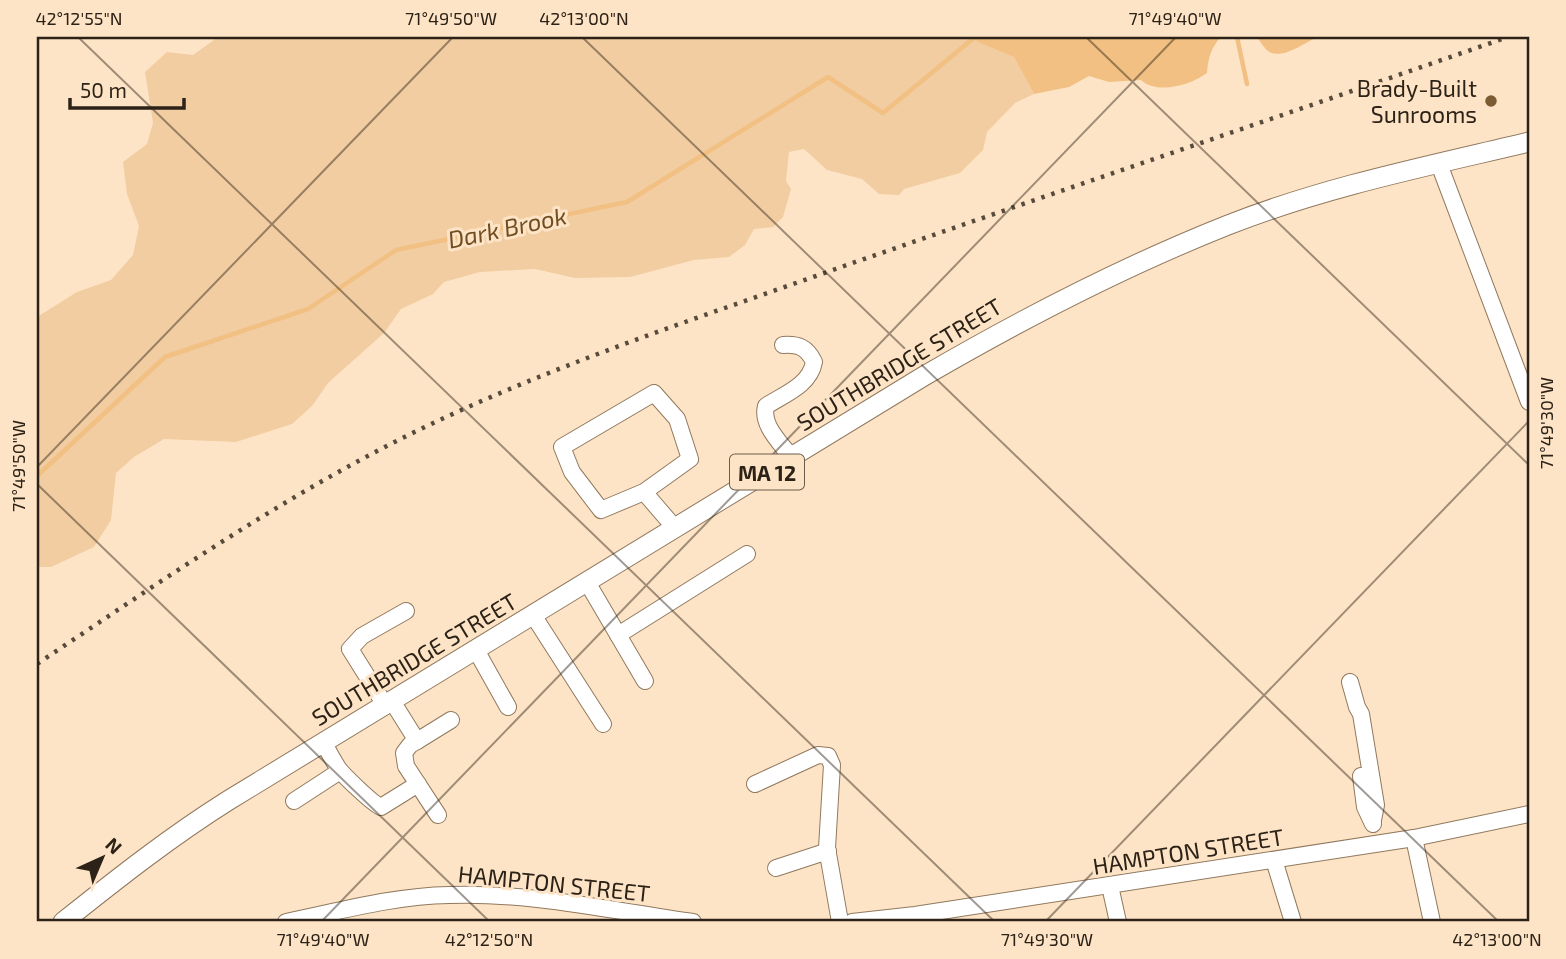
<svg xmlns="http://www.w3.org/2000/svg" width="1566" height="959" viewBox="0 0 1566 959" font-family="'Exo 2',sans-serif">
<style>
.green{fill:#f1cda1}
.water{fill:#f1c082}
.lines{fill:none;stroke-linecap:round;stroke-linejoin:round}
.stream{stroke:#f1c082;stroke-width:4.5}
.minor-casing{stroke:#90795e;stroke-width:18}
.major-casing{stroke:#90795e;stroke-width:21}
.minor{stroke:#fff;stroke-width:16}
.major{stroke:#fff;stroke-width:19}
.rail{stroke:#584b3c;stroke-width:4.5;stroke-dasharray:3.5 7;stroke-linecap:butt}
.ticks{fill:none;stroke:#2c2217;stroke-width:2;stroke-opacity:0.45}
.poi-dot{fill:#7c5c32;stroke:#fee4c6;stroke-width:2.5}
.labels{text-anchor:middle;dominant-baseline:central;stroke-width:6;stroke-linejoin:round;paint-order:stroke}
.shield{fill:#fee4c6;stroke:#6b5c4c;stroke-width:2}
.shield-label{font-size:21px;font-weight:bold;fill:#2c2217}
.poi-label{font-size:23px;fill:#2c2217;stroke:#fee4c6;text-anchor:end}
.street-label{font-size:23px;fill:#2c2217;stroke:#fee4c6}
.water-label{font-size:24px;font-style:italic;fill:#704e21;stroke:#fee4c6}
.neatline{fill:none;stroke:#2c2217;stroke-width:2.5}
.ticks-label{font-size:18px;text-anchor:middle;fill:#2c2217}
</style>
<rect width="100%" height="100%" fill="#fee4c6"/>
<!-- green -->
<polygon class="green" points="218,37 971,37 981,43 1014,57 1034,94 1015,103 987,132 983,150 960,173 904,189 899,195 879,194 862,179 827,170 804,149 789,152 786,181 791,189 783,217 773,227 754,229 745,245 729,257 694,260 630,277 575,278 535,269 480,272 444,282 433,294 401,309 384,333 328,383 312,406 292,424 236,442 164,439 134,457 116,473 111,520 94,547 51,567 37,567 37,317 77,292 111,280 133,255 139,226 127,194 123,162 147,144 153,123 145,72 167,52 193,55"/>
<!-- water -->
<g class="water">
<path d="M 971,37 L 1221,37 C 1211,47 1208,59 1207,73 C 1191,85 1157,95 1141,80 L 1109,82 L 1089,76 L 1069,87 L 1034,94 L 1014,57 L 980,43 Z"/>
<path d="M 1257,37 L 1318,37 C 1305,42 1282,61 1268,51 C 1264,48 1260,41 1257,37 Z"/>
</g>
<g class="lines">
<!-- stream -->
<g class="stream">
<polyline points="1237,37 1247,84"/>
<polyline points="37,476 165,357 308,309 396,250 627,202 828,77 883,113 975,37"/>
</g>
<!-- minor casing -->
<g class="minor-casing">
<g id="minor">
<polyline points="1439,164 1529,402"/>
<path d="M 783,345 C 798,344 807,347 814,362 C 810,385 785,394 766,406 C 761,425 780,442 791,457"/>
<polyline points="644,492 601,510 572,472 562,447 654,393 677,419 690,459 644,492 675,528"/>
<polyline points="587,582 645,681"/>
<polyline points="533,615 603,724"/>
<polyline points="618,635 747,554"/>
<polyline points="476,650 508,707"/>
<polyline points="1350,682 1357,707 1361,714 1376,805 1373,820"/>
<polyline points="392,701 417,741 410,745 404,753 406,766 438,815"/>
<polyline points="385,705 350,649 362,636 406,611"/>
<polyline points="417,741 451,720"/>
<path d="M 324,743 C 328,751 333,760 338,768 C 343,775 373,804 381,807 L 418,784"/>
<polyline points="1361,776 1365,807 1373,824"/>
<polyline points="755,784 818,755 828,756 832,765 827,848 840,922"/>
<polyline points="294,801 340,771"/>
<polyline points="1414,838 1432,922"/>
<polyline points="1274,860 1293,922"/>
<polyline points="776,868 828,851"/>
<polyline points="1110,886 1118,922"/>
<path d="M 286,922 C 340,911 394,896 449,895 C 530,892 613,911 693,922"/>
<polyline points="852,922 915,915 1414,838 1529,814"/>
</g>
</g>
<!-- major casing -->
<g class="major-casing">
<path id="major" d="M 63,922 C 117,879 170,837 229,800 L 924,376 C 1022,319 1122,267 1228,225 C 1324,187 1428,166 1529,142"/>
</g>
<!-- minor -->
<use href="#minor" class="minor"/>
<!-- major -->
<use href="#major" class="major"/>
<!-- rail -->
<path class="rail" d="M 37,664 C 169,576 299,485 444,418 C 573,358 710,314 844,266 C 1065,189 1287,114 1508,37"/>
</g>
<!-- ticks -->
<path class="ticks" d="M 78,37 L 995,922M 582,37 L 1499,922M 1086,37 L 1529,465M 37,467 L 453,37M 37,484 L 490,922M 321,922 L 1176,37M 1045,922 L 1529,421"/>
<!-- markers -->
<circle class="poi-dot" cx="1491" cy="101" r="7"/>
<g class="labels">
<!-- shield labels -->
<rect class="shield" x="730" y="454.5" width="74" height="35" rx="5"/>
<g class="shield-label">
<text x="767" y="472">MA 12</text>
</g>
<!-- poi labels -->
<g class="poi-label">
<text x="1477" y="88">Brady-Built<tspan x="1477" dy="26">Sunrooms</tspan></text>
</g>
<!-- street labels -->
<g class="street-label">
<text transform="translate(899 364) rotate(-31)">SOUTHBRIDGE STREET</text>
<text transform="translate(414 659) rotate(-31)">SOUTHBRIDGE STREET</text>
<text transform="translate(1188 851) rotate(-9)">HAMPTON STREET</text>
<text transform="translate(554 883) rotate(6)">HAMPTON STREET</text>
</g>
<!-- water labels -->
<g class="water-label">
<text transform="translate(507 227) rotate(-12)">Dark Brook</text>
</g>
</g>
<!-- border -->
<rect width="1566" height="959" fill="none" stroke="#fee4c6" stroke-width="77"/>
<!-- north arrow -->
<g transform="translate(102 858) rotate(44)" stroke="#fee4c6" stroke-width="5" paint-order="stroke">
<path d="M0-5L12 26L0 18L-12 26Z" fill="#2c2217"/>
<text y="-10" font-size="19" font-weight="bold" text-anchor="middle" fill="#2c2217">N</text>
</g>
<!-- scale -->
<path d="M70 98v10h114v-10" fill="none" stroke="#2c2217" stroke-width="3.5"/>
<text x="80" y="98" font-size="21" fill="#2c2217" stroke="#fee4c6" stroke-width="5" paint-order="stroke">50 m</text>
<rect x="38" y="38" width="1490" height="882" class="neatline"/>
<g class="ticks-label">
<text x="79" y="25">42°12'55"N</text>
<text x="451" y="25">71°49'50"W</text>
<text x="584" y="25">42°13'00"N</text>
<text x="1175" y="25">71°49'40"W</text>
<text transform="translate(1547 423) rotate(-90)" y="6">71°49'30"W</text>
<text transform="translate(19 466) rotate(-90)" y="6">71°49'50"W</text>
<text x="323" y="946">71°49'40"W</text>
<text x="489" y="946">42°12'50"N</text>
<text x="1047" y="946">71°49'30"W</text>
<text x="1497" y="946">42°13'00"N</text>
</g>
</svg>
